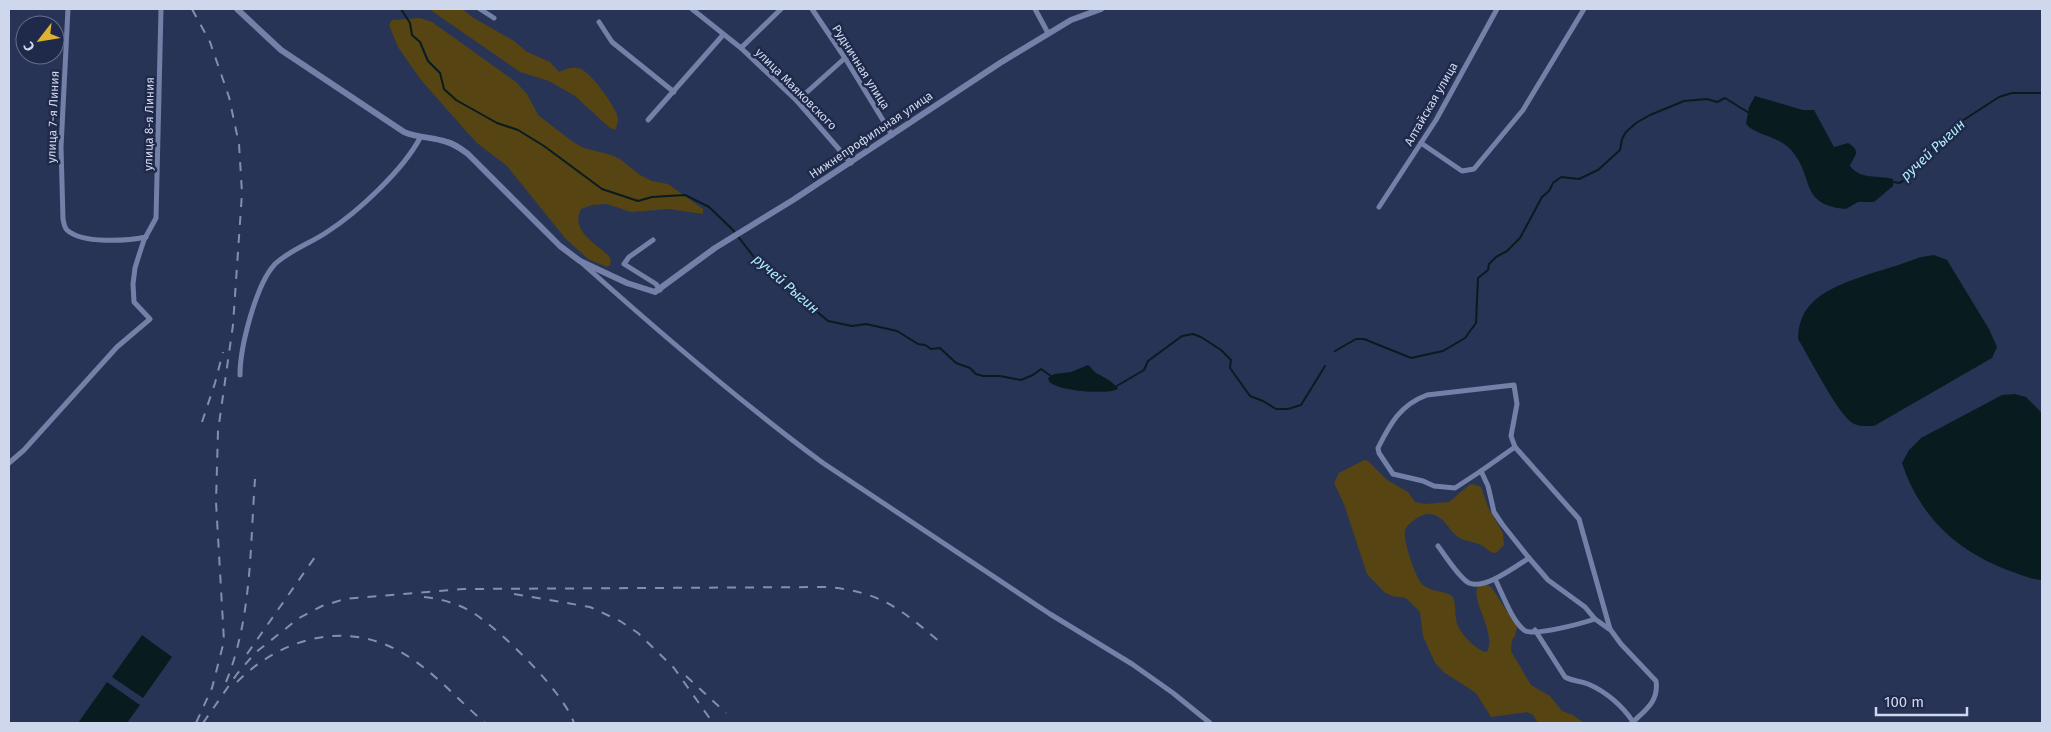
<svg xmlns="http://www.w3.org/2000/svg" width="2051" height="732" viewBox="0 0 2051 732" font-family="'Fira Sans',sans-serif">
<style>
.green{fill:#564413}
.water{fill:#081c1f}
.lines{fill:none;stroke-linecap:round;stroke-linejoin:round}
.stream{stroke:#081c1f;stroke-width:2}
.minor{stroke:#7381a8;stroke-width:5}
.tertiary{stroke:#7381a8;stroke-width:6}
.rail{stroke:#858eaa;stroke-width:2;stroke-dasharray:9 9;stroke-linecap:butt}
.labels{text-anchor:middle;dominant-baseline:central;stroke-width:5;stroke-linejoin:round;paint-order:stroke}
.street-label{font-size:12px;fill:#cfd7ed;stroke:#1f294a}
.water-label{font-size:14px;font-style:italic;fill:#aeecf6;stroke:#1f294a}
</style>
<rect width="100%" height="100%" fill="#283456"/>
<!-- green -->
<g class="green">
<path d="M 429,9 L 462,9 L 472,17 L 514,41 L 527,52 L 550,62 L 559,72 C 566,69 573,66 581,69 C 592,74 614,105 617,115 C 619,121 617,125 615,130 L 610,128 L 575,96 L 549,81 L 520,72 Z"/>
<path d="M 420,18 L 432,22 L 516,82 L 527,94 L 538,115 L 573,142 L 584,148 L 611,155 L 620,159 L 640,175 L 652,181 L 668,184 L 703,209 L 703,214 L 669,209 L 631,212 L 607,204 L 592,205 L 581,209 C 570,230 595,243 608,255 L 611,260 L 610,265 L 607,267 L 588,259 L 565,238 L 507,166 L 477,143 L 466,131 L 421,80 L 398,47 L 389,25 L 392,20 Z"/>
<path d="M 1364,460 L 1368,461 L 1387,480 L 1408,492 L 1415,502 L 1425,504 L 1449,502 L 1469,485 L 1473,484 L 1481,487 L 1488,507 L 1503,533 L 1504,545 L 1496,553 C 1489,553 1488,549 1483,546 C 1475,541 1465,542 1458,537 C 1448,530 1444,514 1428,514 C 1421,514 1406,524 1405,531 C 1403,541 1416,579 1423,585 C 1431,592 1443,590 1452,596 C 1457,604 1454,614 1457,623 C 1459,632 1477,652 1487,652 C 1497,632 1470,601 1478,586 L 1488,585 L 1492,588 L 1517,627 L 1515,636 L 1512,640 L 1511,651 L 1531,685 L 1550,696 L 1562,711 L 1573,715 L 1584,723 L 1538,723 L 1533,715 L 1527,712 L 1491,717 L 1476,693 L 1445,673 L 1435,663 L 1423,636 L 1420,612 L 1406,598 L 1392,596 L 1384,592 L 1367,574 L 1344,504 L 1334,483 L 1339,473 Z"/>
</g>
<!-- water -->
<g class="water">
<path d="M 1755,96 L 1803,110 L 1814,110 L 1834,147 L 1848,143 C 1863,152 1853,156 1850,166 C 1861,180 1878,175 1893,179 L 1893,186 L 1874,202 L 1858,202 L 1846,209 C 1797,205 1816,175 1789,148 C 1775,135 1755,135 1746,124 L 1749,107 Z"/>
<path d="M 1934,255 L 1947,260 L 1989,329 L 1997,347 L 1992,358 L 1874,426 C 1866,426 1858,427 1851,422 C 1837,412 1809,357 1798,339 C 1798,297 1836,286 1869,274 C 1887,269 1904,263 1921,257 Z"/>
<path d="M 1088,365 C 1093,368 1093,372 1098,374 C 1104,377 1114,382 1118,389 C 1107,395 1055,391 1049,381 L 1048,378 L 1054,374 L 1071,372 Z"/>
<path d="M 2015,394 L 2026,397 L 2042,413 L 2042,580 C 2032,580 2022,575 2013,572 C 1959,553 1920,518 1902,463 L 1909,450 L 1921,438 L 2002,395 Z"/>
<polygon points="142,635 172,657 143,698 112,677"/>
<polygon points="107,682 140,705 127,723 78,723"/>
</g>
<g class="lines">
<!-- stream -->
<g class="stream">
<polyline points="401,9 410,23 412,35 420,42 428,61 440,73 444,89 456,100 497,123 518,130 544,146 602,189 638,201 652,197 685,195 709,207 733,230 757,261 828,321 852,326 866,324 897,331 918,344 925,345 931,349 940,348 956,363 970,368 976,374 983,376 1000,376 1021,380 1033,375 1041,369 1051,376"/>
<polyline points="1893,182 1899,183 1907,179 1929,153 1962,121 1999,97 2012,93 2042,93"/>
<polyline points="1335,351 1356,339 1364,339 1411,358 1443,351 1465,338 1476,323 1478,278 1488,270 1489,264 1496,257 1507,251 1520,238 1542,197 1549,191 1553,183 1561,177 1579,179 1598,170 1620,150 1622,139 1626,132 1636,123 1650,115 1684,101 1707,99 1717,102 1725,98 1749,113"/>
<polyline points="1115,387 1144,370 1148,361 1182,336 1193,334 1201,337 1221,350 1231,360 1230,368 1250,396 1263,401 1276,409 1288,409 1301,405 1325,366"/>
</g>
<!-- minor -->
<g class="minor">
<path d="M 68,9 L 61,147 L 63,219 C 64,223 64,227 67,230 C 82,244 127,241 146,237"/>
<polyline points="480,9 494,18"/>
<polyline points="692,9 741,48 797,101 851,163"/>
<polyline points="812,9 845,58 892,135"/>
<polyline points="1035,9 1048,33"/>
<polyline points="599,22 612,42 674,92"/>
<polyline points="741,48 781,9"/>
<polyline points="797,101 845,58"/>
<polyline points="648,120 723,35"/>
<polyline points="1421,143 1462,171 1474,169 1523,110 1584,9"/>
<polyline points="1379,207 1436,120 1497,9"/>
<polyline points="653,240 629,257 624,264 656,284 660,290"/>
<path d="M 582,263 C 660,333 739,401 823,463 L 1050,614 L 1132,664 L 1173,693 L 1210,723"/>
<path d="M 240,375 C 240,347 256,284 275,264 C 290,250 311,243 327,232 C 358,212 403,170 420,138"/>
<polyline points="1515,447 1481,471 1488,486 1494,512 1502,524 1529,558 1548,580 1585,607 1595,619 1609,629"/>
<polyline points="9,463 24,450 117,347 150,319 134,302 133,284 135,268 139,255 144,240 156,218 161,9"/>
<path d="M 1481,471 L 1455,488 L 1434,486 L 1423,481 L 1393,474 L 1379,453 L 1378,448 C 1390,424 1400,405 1427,395 L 1514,385 L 1517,404 L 1511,436 L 1515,447 L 1579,519 L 1610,629 L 1621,644 L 1656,681 C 1659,702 1645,710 1632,723"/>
<path d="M 1438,546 C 1445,555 1459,578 1469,583 C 1485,590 1516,566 1529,558"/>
<path d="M 1495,579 C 1502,593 1512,621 1524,630 C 1533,637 1583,623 1595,619"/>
<path d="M 1535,630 L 1565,677 C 1572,681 1580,681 1588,684 C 1605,691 1623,706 1633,722"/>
</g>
<!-- tertiary -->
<path class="tertiary" d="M 237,9 L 281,50 L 404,132 C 418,138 433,137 447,142 C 455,144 461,149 468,154 L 560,246 L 580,261 L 627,283 L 655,292 L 715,248 L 793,200 L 1000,63 L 1071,20 L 1101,9"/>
<!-- rail -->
<g class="rail">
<polyline points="192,9 210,42 229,97 239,144 242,193 233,325 218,431 216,502 224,641 212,688 196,723"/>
<polyline points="202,422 215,383 223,352"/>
<polyline points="514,594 590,607 620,621 638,633 674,668 713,723"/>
<path d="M 424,597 C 442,599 460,604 475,614 C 503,633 563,691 574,723"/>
<polyline points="247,654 315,557"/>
<polyline points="686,676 726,713"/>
<path d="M 226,682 C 252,618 250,547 255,479"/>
<path d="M 237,682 C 280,639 342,621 397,650 C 430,667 457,699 485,723"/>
<path d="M 203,723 L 237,674 L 255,653 L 299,618 L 322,606 L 345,599 L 463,589 L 827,587 C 881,592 899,608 940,642"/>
</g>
</g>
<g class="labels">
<!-- street labels -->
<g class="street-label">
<text transform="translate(861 67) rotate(58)">Рудничная улица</text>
<text transform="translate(796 89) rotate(45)">улица Маяковского</text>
<text transform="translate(1431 104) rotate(-60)">Алтайская улица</text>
<text transform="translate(53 117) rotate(-88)">улица 7-я Линия</text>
<text transform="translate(149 124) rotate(-89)">улица 8-я Линия</text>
<text transform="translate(871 135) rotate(-34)">Нижнепрофильная улица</text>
</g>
<!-- water labels -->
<g class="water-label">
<text transform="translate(1933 150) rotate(-43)">ручей Рыгин</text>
<text transform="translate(786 284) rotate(41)">ручей Рыгин</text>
</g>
</g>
<!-- border -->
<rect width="2051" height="732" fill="none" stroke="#cfd7ed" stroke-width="20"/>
<!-- north arrow -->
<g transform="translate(40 40) rotate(239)"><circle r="24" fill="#1f294a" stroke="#656f8b"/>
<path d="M0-4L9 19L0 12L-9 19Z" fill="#ddb233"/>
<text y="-8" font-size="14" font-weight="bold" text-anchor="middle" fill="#cfd7ed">С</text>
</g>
<!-- scale -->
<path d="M1876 707v8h91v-8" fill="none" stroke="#cfd7ed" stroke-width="2.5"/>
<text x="1884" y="707" font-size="15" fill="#cfd7ed" stroke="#1f294a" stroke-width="4" paint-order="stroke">100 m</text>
</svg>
